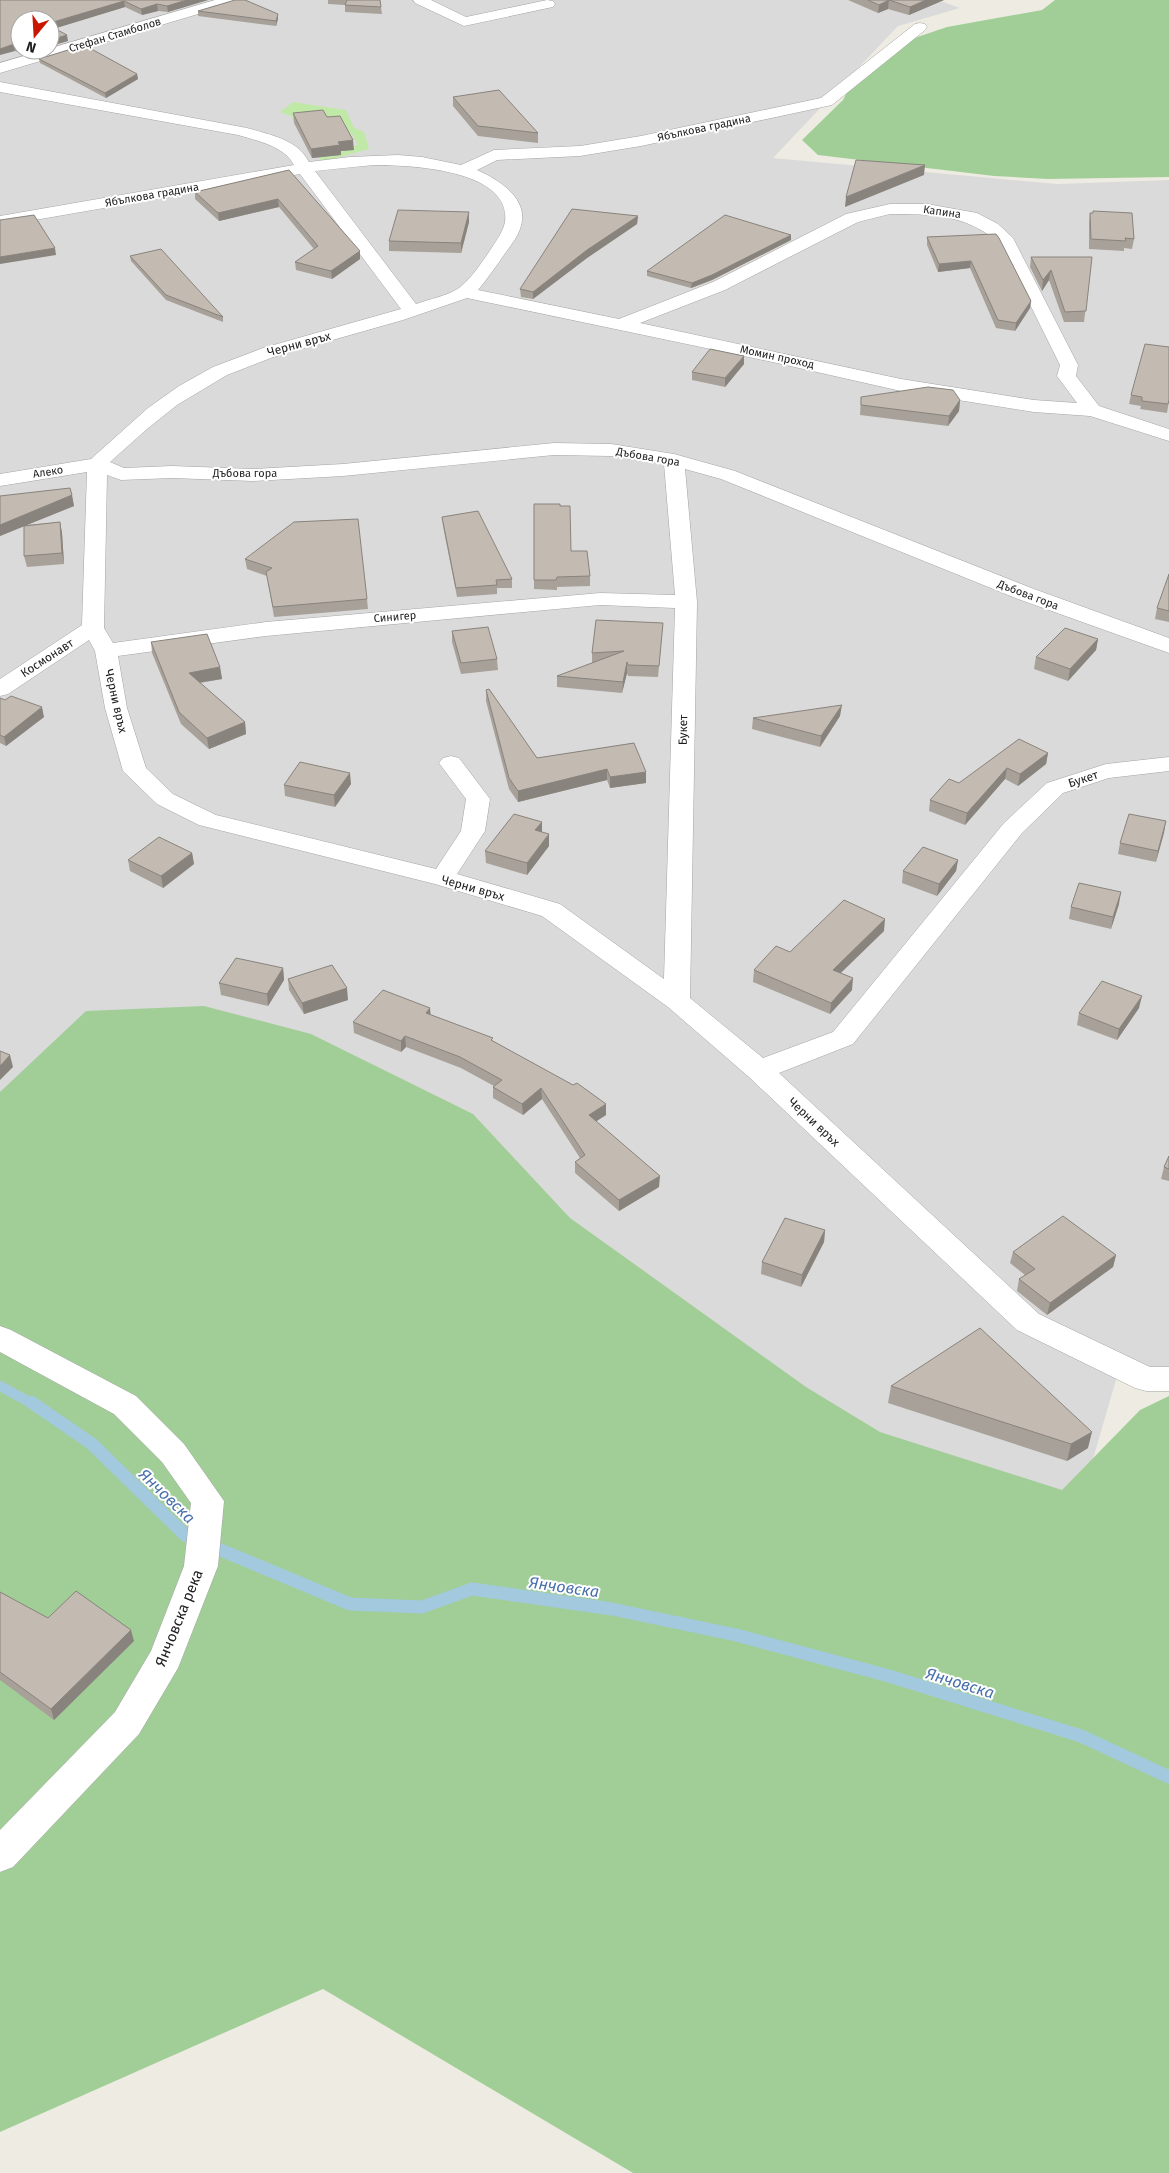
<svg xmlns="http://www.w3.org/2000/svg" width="1169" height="2173" viewBox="0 0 1169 2173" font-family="'Fira Sans',sans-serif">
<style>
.residential{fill:#dbdada;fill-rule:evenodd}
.grass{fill:#c0e9a7}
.forest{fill:#a1ce97}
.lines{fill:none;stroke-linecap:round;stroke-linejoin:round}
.stream-far1{stroke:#a2c9dd;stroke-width:10}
.stream{stroke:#a2c9dd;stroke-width:13}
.minor-casing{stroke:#a4a4a4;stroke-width:1}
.minor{fill:#fff;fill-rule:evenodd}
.wall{fill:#a8a199}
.shaded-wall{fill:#88837d}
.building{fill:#c3bbb2;stroke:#88837d}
.labels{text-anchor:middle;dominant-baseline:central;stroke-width:4;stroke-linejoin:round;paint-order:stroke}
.far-street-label{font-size:11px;fill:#1d1d1d;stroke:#fff}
.street-label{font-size:12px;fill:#1d1d1d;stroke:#fff}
.near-street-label{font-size:15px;fill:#1d1d1d;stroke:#fff}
.near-water-label{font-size:16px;font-style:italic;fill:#4970ad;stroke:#fff}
</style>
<rect width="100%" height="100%" fill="#eeece2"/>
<!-- residential -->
<path class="residential" d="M 0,0 L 938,0 L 960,8 L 898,26 L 773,158 L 1057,184 L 1169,180 L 1169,1385 L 1118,1373 L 1082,1497 L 824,1430 L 0,1128 ZM 20,20 L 50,20 L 50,50 L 20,50 Z"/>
<!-- grass -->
<polygon class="grass" points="293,102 346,110 354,128 364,132 369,149 322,162 319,157 341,155 339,151 358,145 352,134 347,135 296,123 291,116 280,112"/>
<!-- forest -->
<g class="forest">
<polygon points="1055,0 1169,0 1169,177 1048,179 994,176 818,155 802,140 843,100 858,71 891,46 947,27 1042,10"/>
<polygon points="204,1006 311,1034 473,1114 570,1218 806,1387 880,1432 1062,1490 1140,1410 1169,1396 1169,2173 633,2173 323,1989 0,2132 0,1092 86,1011"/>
</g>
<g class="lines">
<!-- stream-far1 -->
<polyline class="stream-far1" points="0,1386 33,1404"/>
<!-- stream -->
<polyline class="stream" points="31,1402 92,1444 185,1535 350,1604 422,1607 472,1589 612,1609 736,1635 889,1676 1081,1736 1169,1777"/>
<!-- minor casing -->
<g class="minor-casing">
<g id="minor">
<polygon points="215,0 237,0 235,3 0,73 0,63"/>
<polygon points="413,0 431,0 466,17 547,0 553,1 555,4 553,7 548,8 464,26 415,3"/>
<path d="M 920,23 L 925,24 L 927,27 L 925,30 L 832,105 L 641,146 L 580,156 L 497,160 L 477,170 C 499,180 531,199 520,229 C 517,238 511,245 506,252 C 497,265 488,278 478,290 L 619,319 L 713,282 L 846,214 L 890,204 L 927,204 L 977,213 L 998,224 L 1013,238 L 1078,365 L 1076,376 L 1099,406 L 1169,429 L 1169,441 L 1090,416 L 1034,412 L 901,391 L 768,361 L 467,298 L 403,320 L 276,356 L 227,375 L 177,405 L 147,429 L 110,462 L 124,468 L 172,466 L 253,469 L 343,464 L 554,443 L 611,444 L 674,454 L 735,471 L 1034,589 L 1169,638 L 1169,653 L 1018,599 L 721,479 L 685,469 L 697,602 L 690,998 L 763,1058 L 833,1032 L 1004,823 L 1047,783 L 1106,764 L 1169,757 L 1169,771 L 1109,778 L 1063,793 L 1022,833 L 853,1044 L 779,1073 L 1039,1314 L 1150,1367 L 1169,1367 L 1169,1391 L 1146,1391 L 1135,1388 L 1017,1330 L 749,1077 L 668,1007 L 542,916 L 435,884 L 199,825 L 157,804 L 123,771 L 105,708 L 95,651 L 89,640 L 8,694 L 0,696 L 0,679 L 82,625 L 87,472 L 0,486 L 0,474 L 91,459 L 148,408 L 179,386 L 213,367 L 263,348 L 401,309 L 300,174 L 0,226 L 0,216 L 294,165 C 284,146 258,141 238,135 L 0,92 L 0,82 L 247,128 C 270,135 297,139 309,162 L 350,157 L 398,155 L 422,157 L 461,165 L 494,150 L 580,146 L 641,136 L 821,98 L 915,24 ZM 374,165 C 408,165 512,169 505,222 C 503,232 496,241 491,249 C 482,262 472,278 459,288 C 447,296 430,299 416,304 L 315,171 ZM 890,214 C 932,214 967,214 1000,244 L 1060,365 L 1057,376 L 1077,403 L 1034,400 L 901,379 L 640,323 L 725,290 L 858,222 ZM 554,455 L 611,456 L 664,464 L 675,595 L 600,593 L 266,622 L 113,643 L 104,628 L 107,475 L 121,480 L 172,478 L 253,481 L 343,476 ZM 600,605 L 675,608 L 664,979 L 560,904 L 457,874 L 485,831 L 490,799 L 459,758 L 451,756 L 443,758 L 439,763 L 466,799 L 461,831 L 436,869 L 216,815 L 173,794 L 146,768 L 127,708 L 118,656 L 266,636 Z"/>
<polygon points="0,1326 11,1330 136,1396 184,1444 224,1501 218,1566 178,1668 139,1734 13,1867 0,1872 0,1830 115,1712 151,1651 184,1566 191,1503 162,1462 114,1414 0,1352"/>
</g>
</g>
<!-- minor -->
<use href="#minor" class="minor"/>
</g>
<!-- wall -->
<g class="wall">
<polygon points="0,0 208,0 168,12 158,11 142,15 125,7 55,28 68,41 50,46 50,20 20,20 20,50 38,50 23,54 15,51"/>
<polygon points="328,0 380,0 382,14 345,12 345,5 328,4"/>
<polygon points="848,0 944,0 909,15 888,9 878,13"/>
<polygon points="198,11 278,19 276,26 198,16"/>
<polygon points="39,59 137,74 138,79 106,98 40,63"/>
<polygon points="453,97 538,133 538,143 478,136 453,106"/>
<polygon points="293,113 327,117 354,150 341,151 341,155 312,158 294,123"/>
<polygon points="289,170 360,259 332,279 296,270 295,262 314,249 279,207 219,221 195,199 195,192"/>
<polygon points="1093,211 1134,239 1132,249 1124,248 1124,251 1089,249 1089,222 1090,213 1093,213"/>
<polygon points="469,212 469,222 461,253 389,251 389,241"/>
<polygon points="638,216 637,224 587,258 533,299 521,297 520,289"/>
<polygon points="996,234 1031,301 1030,308 1015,331 996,328 970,268 938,272 927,245 927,237"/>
<polygon points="791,240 712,280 691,288 647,276 647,271"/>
<polygon points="130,256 223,317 223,322 166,300 131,261"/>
<polygon points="1031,257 1092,257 1084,322 1064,322 1049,280 1042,291 1030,267"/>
<polygon points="744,364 725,387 692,380 692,372"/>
<polygon points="1131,395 1169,401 1167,413 1140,409 1141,406 1129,404"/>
<polygon points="861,397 960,400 959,411 948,426 860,415"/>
<polygon points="70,488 74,506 26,525 60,522 62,533 64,564 27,567 24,556 24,526 0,536 0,496"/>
<polygon points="534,504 560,506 571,551 590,576 590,586 557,587 557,590 534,589"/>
<polygon points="442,517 512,579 512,588 497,588 497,594 457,597 443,526"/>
<polygon points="245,559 367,599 368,609 274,617 267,576 247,569"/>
<polygon points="1169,574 1169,622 1155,619 1157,608"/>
<polygon points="663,623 658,677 628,676 627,673 622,693 557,687 557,676 592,663 592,653"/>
<polygon points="452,631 497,659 498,670 461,674 452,642"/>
<polygon points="1098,639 1096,650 1068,681 1034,669 1036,657"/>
<polygon points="151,642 220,667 222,679 200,683 245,722 246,734 209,749 181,724 152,653"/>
<polygon points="486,690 537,758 634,743 646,783 610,788 607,780 518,802 509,789 486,701"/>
<polygon points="0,698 44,717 6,746 0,743"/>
<polygon points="840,716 820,747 752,729 753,718"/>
<polygon points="1048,753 1046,764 1018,786 1005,779 965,825 929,811 930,800 959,783"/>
<polygon points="351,784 335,807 285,796 284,785"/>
<polygon points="1166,821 1156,862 1118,854 1120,843"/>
<polygon points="542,822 542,832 549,846 527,875 486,863 485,851"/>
<polygon points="192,853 194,864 163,888 130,871 128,860"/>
<polygon points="958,860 956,871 937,896 902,883 903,871"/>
<polygon points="1119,904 1111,929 1069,919 1071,907"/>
<polygon points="884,931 841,973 852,990 830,1014 753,982 754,970 790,952"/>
<polygon points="283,968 284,980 268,1006 221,995 219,983"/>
<polygon points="288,979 348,1000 304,1014 289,990"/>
<polygon points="1139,1008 1117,1040 1077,1025 1079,1013"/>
<polygon points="431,1015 493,1041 606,1115 596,1121 659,1187 619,1211 575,1173 575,1162 580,1158 542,1099 523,1115 493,1098 493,1087 494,1086 461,1068 406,1047 401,1052 354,1033 353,1022"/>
<polygon points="1169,1156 1169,1181 1161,1179 1164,1167"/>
<polygon points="825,1230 824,1242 801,1287 761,1274 762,1262"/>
<polygon points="1013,1252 1116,1255 1113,1267 1047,1315 1017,1291 1019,1279 1025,1275 1010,1263"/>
<polygon points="891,1386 1088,1448 1067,1461 888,1403"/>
<polygon points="0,1592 48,1618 134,1641 54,1720 0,1680"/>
</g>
<!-- shaded-wall -->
<g class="shaded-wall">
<polygon points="187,0 208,0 168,12 167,6"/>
<polygon points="889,0 888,9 878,13 879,5"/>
<polygon points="926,0 944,0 909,15 910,7"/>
<polygon points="124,1 125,7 50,30 50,23"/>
<polygon points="157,4 158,11 142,15 141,9"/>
<polygon points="278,14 278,19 276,26 276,21"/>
<polygon points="67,35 68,41 50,46 50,40"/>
<polygon points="14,44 15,51 0,55 0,49"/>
<polygon points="22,50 38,50 23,54"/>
<polygon points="137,74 138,79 106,98 105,93"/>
<polygon points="353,140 354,150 341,151 341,155 312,158 311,149 338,142"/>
<polygon points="925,165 924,175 845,207 846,197"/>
<polygon points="278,199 279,207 219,221 218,213"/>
<polygon points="469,212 469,222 461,253 461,243"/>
<polygon points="638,216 637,224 587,258 533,299 533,292 587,250"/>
<polygon points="791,235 791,240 712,280 691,288 692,283"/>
<polygon points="55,248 56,255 0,264 0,257"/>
<polygon points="360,251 360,259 332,279 331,271"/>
<polygon points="971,261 970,268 938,272 939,264"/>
<polygon points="1051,270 1049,280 1042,291 1043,280"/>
<polygon points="1031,301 1030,308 1015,331 1016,323"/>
<polygon points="744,356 744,364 725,387 725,378"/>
<polygon points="960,400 959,411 948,426 949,416"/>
<polygon points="72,495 74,506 0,536 0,525"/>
<polygon points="60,522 62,533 64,564 62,553"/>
<polygon points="1098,639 1096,650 1068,681 1070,669"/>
<polygon points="627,662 627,673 622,693 623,682"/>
<polygon points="220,667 222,679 190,684 189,673"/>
<polygon points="842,705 840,716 820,747 821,736"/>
<polygon points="42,707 44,717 6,746 4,737"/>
<polygon points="245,722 246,734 209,749 207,738"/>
<polygon points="1048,753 1046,764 1018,786 1020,774"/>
<polygon points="1007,768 1005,779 965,825 967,813"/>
<polygon points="607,769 607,780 518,802 518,791"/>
<polygon points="646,772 646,783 610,788 610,777"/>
<polygon points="350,773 351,784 335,807 334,795"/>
<polygon points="1166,821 1164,833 1156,862 1158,851"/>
<polygon points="542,822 542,834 535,830"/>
<polygon points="549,834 549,846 527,875 527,863"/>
<polygon points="192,853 194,864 163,888 161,876"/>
<polygon points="958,860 956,871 937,896 939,884"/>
<polygon points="1121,892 1119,904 1111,929 1113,917"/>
<polygon points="885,919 884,931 832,981 833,970"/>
<polygon points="283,968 284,980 268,1006 267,994"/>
<polygon points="853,978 852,990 830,1014 831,1003"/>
<polygon points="347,988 348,1000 304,1014 302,1003"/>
<polygon points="1142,996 1139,1008 1117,1040 1119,1029"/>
<polygon points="430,1008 431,1019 426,1013"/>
<polygon points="405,1036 406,1047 401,1052 401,1041"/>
<polygon points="10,1055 13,1067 0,1080 0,1066"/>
<polygon points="541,1088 542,1099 523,1115 522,1104"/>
<polygon points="606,1104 606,1115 589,1126 589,1115"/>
<polygon points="660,1176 659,1187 619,1211 619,1200"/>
<polygon points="825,1230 824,1242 801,1287 802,1275"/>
<polygon points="1116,1255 1113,1267 1047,1315 1050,1303"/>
<polygon points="1092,1432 1088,1448 1067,1461 1071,1444"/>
<polygon points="131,1630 134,1641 54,1720 51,1709"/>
</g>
<!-- building -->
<g class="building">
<polygon points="0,0 187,0 167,6 157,4 141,9 124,1 50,23 50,20 20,20 20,47 14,44 0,49"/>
<polygon points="235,0 245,0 278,14 276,21 198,11"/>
<polygon points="347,0 380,0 381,7 345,5"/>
<polygon points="868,0 926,0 910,7 889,0 879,5"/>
<polygon points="50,26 67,35 50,40"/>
<polygon points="84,45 137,74 105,93 39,59"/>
<polygon points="499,90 538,133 478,126 453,97"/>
<polygon points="323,110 327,117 340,116 353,140 338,142 340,145 311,149 293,113"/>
<polygon points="856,160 925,165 846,197"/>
<polygon points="289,170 360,251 331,271 295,262 318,246 278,199 218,213 195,192"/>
<polygon points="572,209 638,216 587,250 533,292 520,289"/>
<polygon points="398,210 469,212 461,243 389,241"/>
<polygon points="1093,211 1132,213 1134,239 1125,238 1126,241 1091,239 1090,213 1093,213"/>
<polygon points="34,215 55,248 0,257 0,220"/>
<polygon points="725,215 791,235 712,275 692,283 647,271"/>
<polygon points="996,234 999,238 1031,301 1016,323 998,320 971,261 939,264 927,237"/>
<polygon points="161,249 223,317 166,295 130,256"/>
<polygon points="1031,257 1092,257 1086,311 1065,312 1051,270 1043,280"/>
<polygon points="1145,344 1169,347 1169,400 1168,404 1142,401 1142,397 1131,395"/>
<polygon points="710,349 744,356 725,378 692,372"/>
<polygon points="928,387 953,390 960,400 949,416 861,405 861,397"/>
<polygon points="70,488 72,495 0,525 0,496"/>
<polygon points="534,504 560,504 560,506 570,506 571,551 587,551 590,576 557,577 556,580 534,580"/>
<polygon points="478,511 512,579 496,580 497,585 456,588 442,517"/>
<polygon points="358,519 367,599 273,607 266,572 272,568 245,559 294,522"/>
<polygon points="60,522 62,553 24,556 24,526"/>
<polygon points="1169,574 1169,611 1157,608"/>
<polygon points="596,620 663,623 659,666 628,665 627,662 623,682 557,676 624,651 592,653"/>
<polygon points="488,627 497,659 461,663 452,631"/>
<polygon points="1065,628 1098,639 1070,669 1036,657"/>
<polygon points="207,634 220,667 189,673 245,722 207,738 179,712 151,642"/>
<polygon points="489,689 537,758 634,743 646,772 610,777 607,769 518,791 509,778 486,690"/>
<polygon points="11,696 42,707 4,737 0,735 0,698 5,700"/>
<polygon points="842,705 821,736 753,718"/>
<polygon points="1019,739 1048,753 1020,774 1007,768 967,813 930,800 949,779 959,783"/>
<polygon points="300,762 350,773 334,795 284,785"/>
<polygon points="514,814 542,822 535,830 549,834 527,863 485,851"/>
<polygon points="1129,814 1166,821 1158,851 1120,843"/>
<polygon points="159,837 192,853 161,876 128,860"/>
<polygon points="923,847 958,860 939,884 903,871"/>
<polygon points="1079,883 1121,892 1113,917 1071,907"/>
<polygon points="844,900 885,919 833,970 853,978 831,1003 754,970 776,946 790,952"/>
<polygon points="236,958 283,968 267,994 219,983"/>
<polygon points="332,965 347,988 302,1003 288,979"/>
<polygon points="1102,981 1142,996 1119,1029 1079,1013"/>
<polygon points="383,990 430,1008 426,1013 493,1038 491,1040 573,1085 577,1083 606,1104 589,1115 660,1176 619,1200 575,1162 585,1155 541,1088 522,1104 493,1087 502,1080 460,1057 405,1036 401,1041 353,1022"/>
<polygon points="0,1051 10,1055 0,1066"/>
<polygon points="1169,1156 1169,1169 1164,1167"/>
<polygon points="1063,1216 1116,1255 1050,1303 1019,1279 1035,1269 1013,1252"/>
<polygon points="785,1218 825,1230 802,1275 762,1262"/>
<polygon points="980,1328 1092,1432 1071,1444 891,1386"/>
<polygon points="76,1591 131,1630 51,1709 0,1672 0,1592 48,1618"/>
</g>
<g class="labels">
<!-- far-street labels -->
<g class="far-street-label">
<text transform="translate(115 35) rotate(-17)">Стефан Стамболов</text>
<text transform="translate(704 128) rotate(-12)">Ябълкова градина</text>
<text transform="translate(152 195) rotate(-10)">Ябълкова градина</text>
<text transform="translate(942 212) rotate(8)">Капина</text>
<text transform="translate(777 357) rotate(12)">Момин проход</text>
<text transform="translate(648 457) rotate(10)">Дъбова гора</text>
<text transform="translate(48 472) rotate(-9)">Алеко</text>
<text x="245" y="473">Дъбова гора</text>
<text transform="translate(1028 595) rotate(21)">Дъбова гора</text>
<text transform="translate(395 617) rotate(-5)">Синигер</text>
</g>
<!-- street labels -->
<g class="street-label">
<text transform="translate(299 344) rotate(-15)">Черни връх</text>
<text transform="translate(47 658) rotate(-33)">Космонавт</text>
<text transform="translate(116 701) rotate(77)">Черни връх</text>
<text transform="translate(683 730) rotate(-89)">Букет</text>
<text transform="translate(1083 779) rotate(-18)">Букет</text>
<text transform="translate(473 888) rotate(16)">Черни връх</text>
<text transform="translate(814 1122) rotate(43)">Черни връх</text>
</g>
<!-- near-street labels -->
<g class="near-street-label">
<text transform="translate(179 1618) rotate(-68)">Янчовска река</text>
</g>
<!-- near-water labels -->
<g class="near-water-label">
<text transform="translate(167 1496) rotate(44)">Янчовска</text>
<text transform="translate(564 1587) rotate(8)">Янчовска</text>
<text transform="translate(960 1683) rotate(17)">Янчовска</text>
</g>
</g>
<!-- north arrow -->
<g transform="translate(35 35) rotate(198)"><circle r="24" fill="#ffffff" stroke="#a5a5a5"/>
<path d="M0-4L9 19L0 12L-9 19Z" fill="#ca1600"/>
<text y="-8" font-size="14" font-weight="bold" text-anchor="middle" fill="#1d1d1d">N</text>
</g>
</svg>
